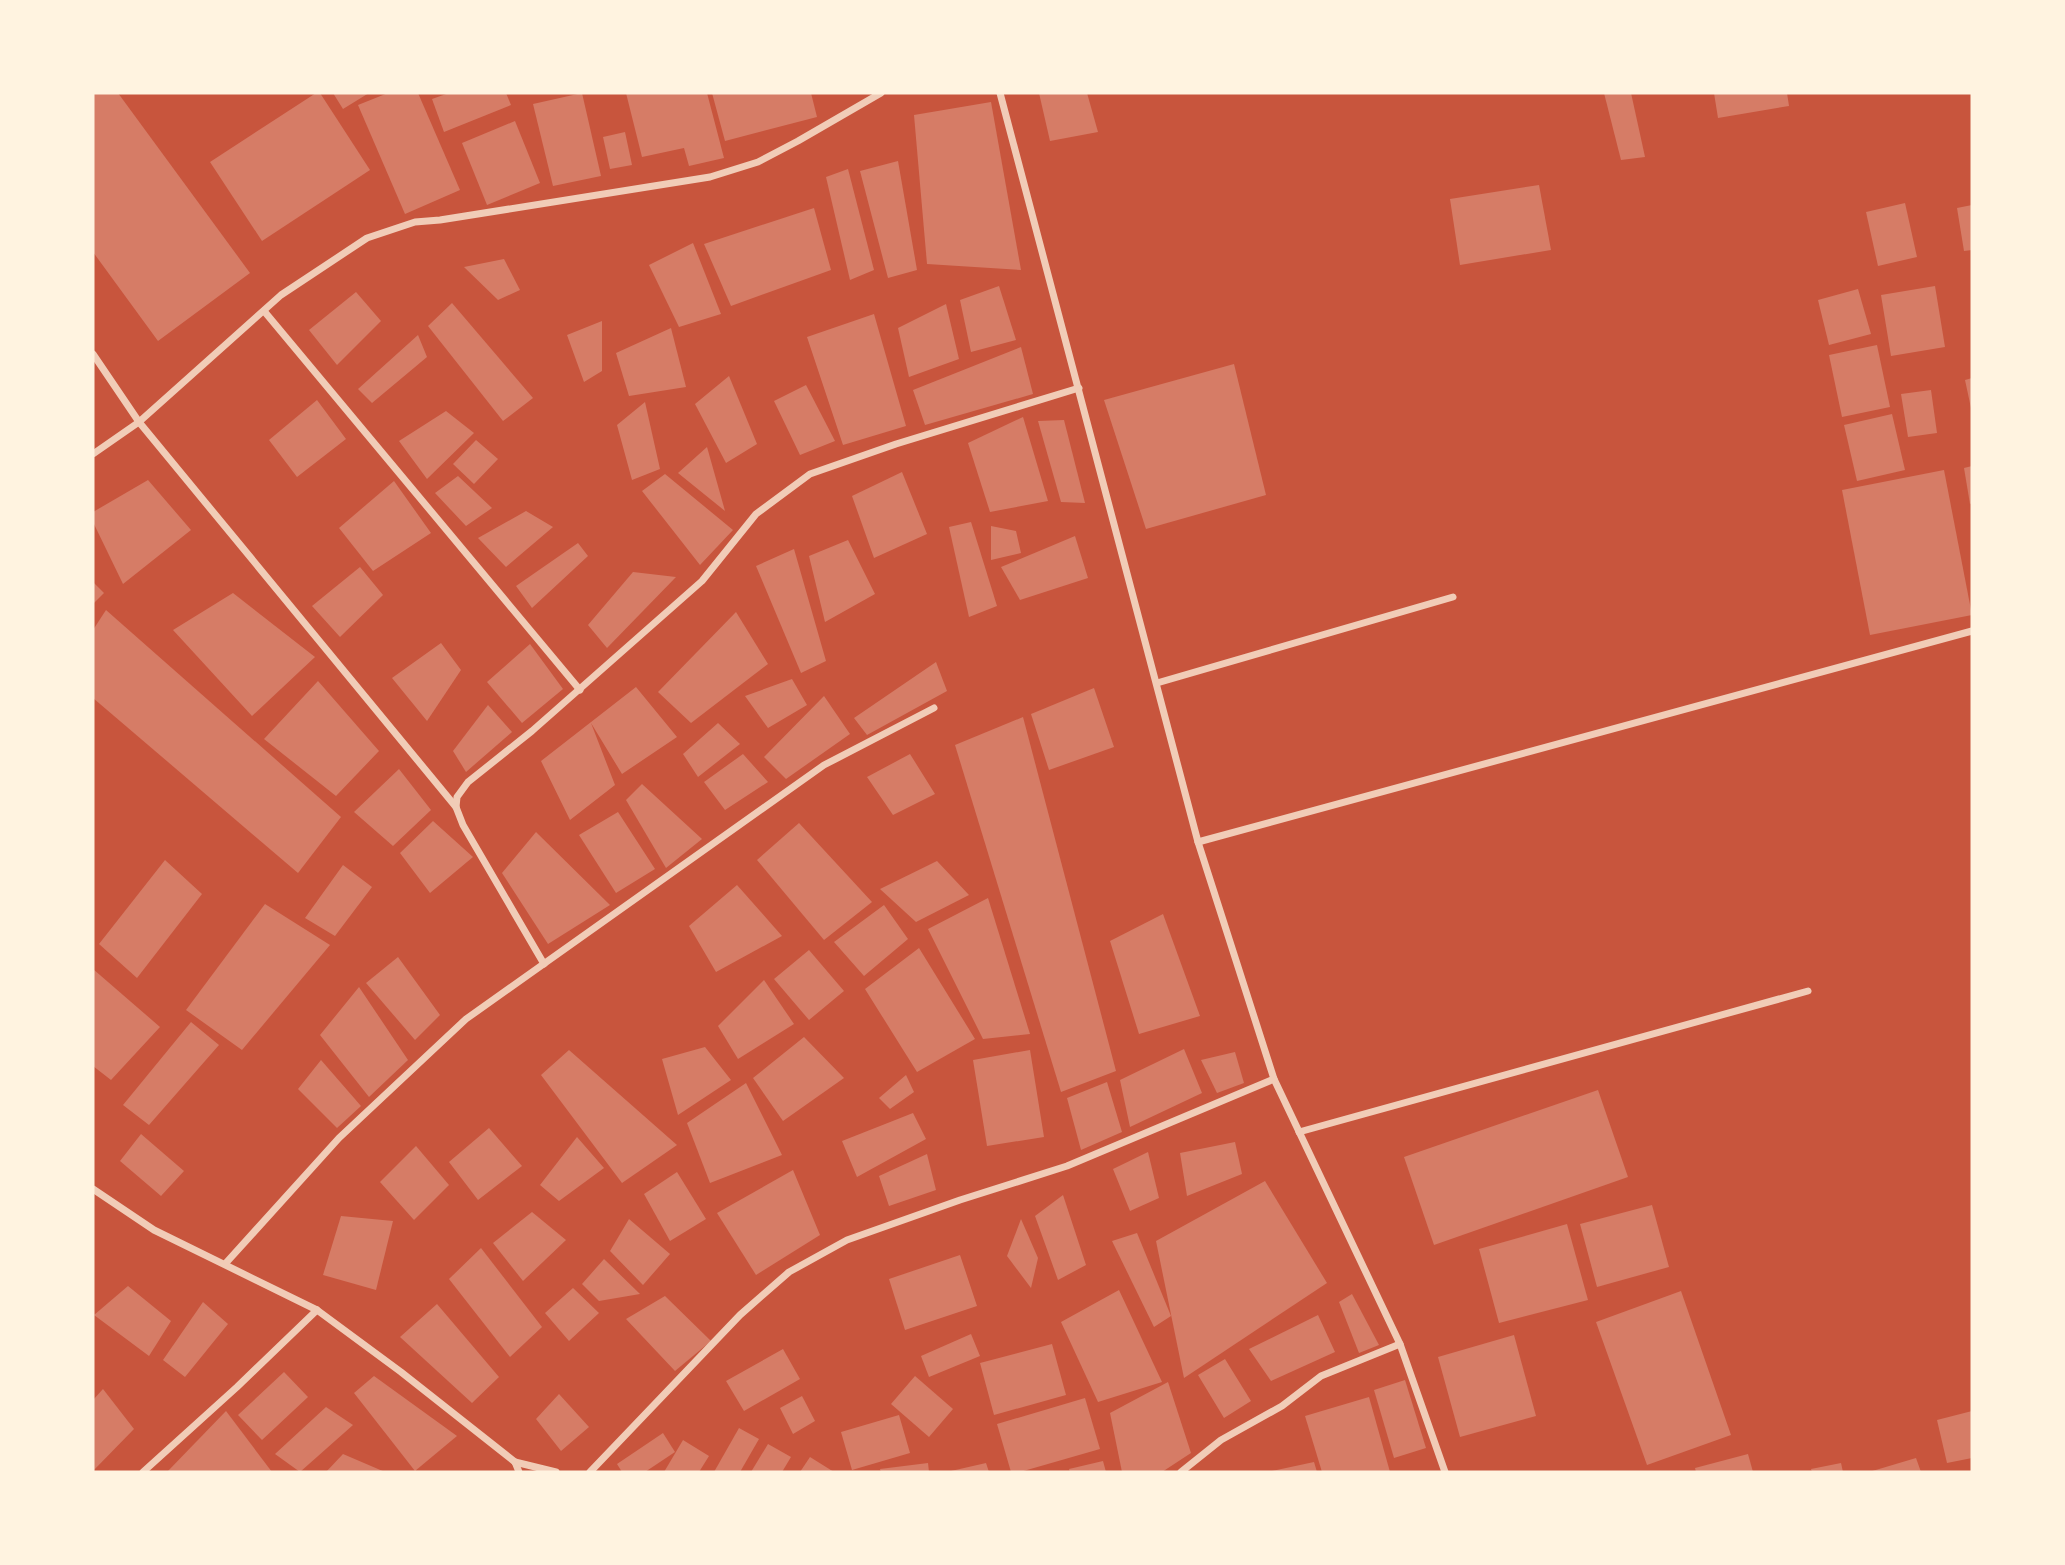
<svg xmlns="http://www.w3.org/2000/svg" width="2065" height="1565" viewBox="0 0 2065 1565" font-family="Barlow,sans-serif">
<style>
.building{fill:#d67c66}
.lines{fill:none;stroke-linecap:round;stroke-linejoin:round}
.minor{stroke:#f1ccb7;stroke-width:7}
</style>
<rect width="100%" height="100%" fill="#c8553d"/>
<!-- building -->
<g class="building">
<polygon points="93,93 118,93 250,273 158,341 93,252"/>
<polygon points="316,93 320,93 370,170 262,241 210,162"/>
<polygon points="333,93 369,93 343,109"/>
<polygon points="388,93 418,93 460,190 405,214 358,105"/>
<polygon points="449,93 506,93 511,105 444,132 432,99"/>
<polygon points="582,93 601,176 553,186 533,104"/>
<polygon points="626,93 707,93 724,158 689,166 684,148 642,157"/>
<polygon points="712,93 811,93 817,117 725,141"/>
<polygon points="1039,93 1087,93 1098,132 1050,141"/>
<polygon points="1604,93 1631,93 1645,157 1621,160"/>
<polygon points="1714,93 1787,93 1789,106 1718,118"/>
<polygon points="991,102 1021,270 927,264 914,115"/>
<polygon points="515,121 540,183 487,205 462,143"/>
<polygon points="625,132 632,165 610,169 603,137"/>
<polygon points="898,161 917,270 888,278 860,171"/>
<polygon points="848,169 874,270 850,280 826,177"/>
<polygon points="1539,185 1551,250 1460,265 1450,199"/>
<polygon points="1905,203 1917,257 1878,266 1866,212"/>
<polygon points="1972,205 1972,250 1964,251 1957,208"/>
<polygon points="814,208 831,270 731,306 704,244"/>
<polygon points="693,243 721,314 679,327 649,265"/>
<polygon points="504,259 520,290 498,300 464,267"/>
<polygon points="999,286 1016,340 971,352 960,300"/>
<polygon points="1935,286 1945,347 1891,356 1881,295"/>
<polygon points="1858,289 1871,334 1829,345 1818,300"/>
<polygon points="356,292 381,321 337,365 309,330"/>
<polygon points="452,303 533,398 503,421 428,326"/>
<polygon points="946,304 959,359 909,377 898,328"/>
<polygon points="874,314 906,426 843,445 807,337"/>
<polygon points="602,321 602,371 584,382 567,335"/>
<polygon points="671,328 686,387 629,396 616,353"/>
<polygon points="418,335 427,357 372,403 358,389"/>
<polygon points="1877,345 1890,407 1842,417 1829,355"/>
<polygon points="1021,347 1033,394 925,425 913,390"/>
<polygon points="1234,364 1266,495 1146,529 1104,400"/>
<polygon points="729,376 757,444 726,463 695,404"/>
<polygon points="1972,378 1972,408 1971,408 1965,380"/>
<polygon points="806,385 835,441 800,455 774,401"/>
<polygon points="1931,390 1937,433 1908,437 1901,394"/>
<polygon points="317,400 346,439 297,477 269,440"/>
<polygon points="645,402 660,469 632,480 617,425"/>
<polygon points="446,411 474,433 427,479 399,441"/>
<polygon points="1892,414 1905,470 1857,481 1844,425"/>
<polygon points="1023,417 1048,501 990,512 968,443"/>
<polygon points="1064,420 1085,503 1061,502 1038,421"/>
<polygon points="476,440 498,459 474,484 453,464"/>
<polygon points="707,447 725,511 678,473"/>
<polygon points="1972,466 1972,503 1970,504 1964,468"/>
<polygon points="1944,470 1972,615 1870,635 1842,490"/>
<polygon points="902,472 927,534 874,558 852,496"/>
<polygon points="665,474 733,530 700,565 642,491"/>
<polygon points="458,476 492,508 466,526 435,493"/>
<polygon points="148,480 191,530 123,584 93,522 93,512"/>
<polygon points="394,481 431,533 373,571 339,528"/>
<polygon points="526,511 553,527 506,567 478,538"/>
<polygon points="971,522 997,606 969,617 949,527"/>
<polygon points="991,526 1016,531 1021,553 991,560"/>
<polygon points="1075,536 1088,578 1020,600 1001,567"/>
<polygon points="848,540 875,594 825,622 809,556"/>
<polygon points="578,543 588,556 532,608 516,586"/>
<polygon points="794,549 826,661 801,673 756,566"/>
<polygon points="360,567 383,595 340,637 312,606"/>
<polygon points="633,572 676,577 607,648 588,625"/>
<polygon points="93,582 104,593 93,604"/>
<polygon points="233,593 315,657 252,716 173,630"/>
<polygon points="106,610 341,817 298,873 93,698 93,630"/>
<polygon points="736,612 768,664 691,723 658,692"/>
<polygon points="441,643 461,670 427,721 392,678"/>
<polygon points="530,644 563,689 522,723 487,682"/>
<polygon points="936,662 947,691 867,735 854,718"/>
<polygon points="792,679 807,705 768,728 745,696"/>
<polygon points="318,681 379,751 336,796 264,739"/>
<polygon points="636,687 677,737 622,774 591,723 615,785 570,820 541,761"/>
<polygon points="1094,688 1114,747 1049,770 1031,714"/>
<polygon points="824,696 850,734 786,779 764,757"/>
<polygon points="488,705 512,732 466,772 453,751"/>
<polygon points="1023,717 1116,1071 1061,1092 955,745"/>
<polygon points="718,723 740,744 698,777 683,754"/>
<polygon points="743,754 768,782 725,810 704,782"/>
<polygon points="910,754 935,794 893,815 867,777"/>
<polygon points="399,769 431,810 393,846 354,812"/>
<polygon points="642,784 702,839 666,868 626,800"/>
<polygon points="618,812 655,869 616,893 579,835"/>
<polygon points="433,821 473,857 430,893 400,853"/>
<polygon points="799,823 872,902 824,940 757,860"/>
<polygon points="536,832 610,905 548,944 502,873"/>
<polygon points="165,860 202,894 137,978 99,944"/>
<polygon points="937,861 969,895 916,922 880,889"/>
<polygon points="343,865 372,887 335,936 305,918"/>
<polygon points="737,885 782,936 716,972 689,926"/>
<polygon points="988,898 1030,1034 983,1039 928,929"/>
<polygon points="265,904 330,945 242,1050 186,1010"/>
<polygon points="884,905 908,939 864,976 834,942"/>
<polygon points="1163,914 1200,1016 1139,1034 1110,941"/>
<polygon points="919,948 975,1039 917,1072 865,989"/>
<polygon points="809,950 844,991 809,1020 774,979"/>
<polygon points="398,957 440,1015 415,1040 366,983"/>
<polygon points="93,969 160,1027 111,1080 93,1066"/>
<polygon points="764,980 794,1024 738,1059 718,1026"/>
<polygon points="359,987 408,1060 369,1097 320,1035"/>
<polygon points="191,1022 219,1045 149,1125 123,1105"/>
<polygon points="804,1037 844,1078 783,1121 753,1078"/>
<polygon points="705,1047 731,1080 678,1115 662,1059"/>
<polygon points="1184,1049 1202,1093 1130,1127 1120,1080"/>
<polygon points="569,1050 677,1145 622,1183 541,1075"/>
<polygon points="1030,1050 1044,1137 987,1146 973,1060"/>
<polygon points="1235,1052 1244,1083 1217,1093 1201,1060"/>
<polygon points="321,1060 361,1106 337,1128 298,1089"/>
<polygon points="906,1075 914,1092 890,1109 879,1098"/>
<polygon points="1107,1082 1122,1132 1081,1150 1067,1098"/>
<polygon points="746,1083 782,1155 710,1183 687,1123"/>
<polygon points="1598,1090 1628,1177 1434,1245 1404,1157"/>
<polygon points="913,1113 926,1139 857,1177 842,1141"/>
<polygon points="489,1128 522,1166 478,1200 449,1162"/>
<polygon points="141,1134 184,1171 161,1196 120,1161"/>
<polygon points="577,1137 604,1168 559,1201 540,1185"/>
<polygon points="1235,1142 1242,1174 1187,1196 1180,1153"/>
<polygon points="416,1146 449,1185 414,1220 380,1182"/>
<polygon points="1148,1152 1159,1198 1130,1211 1113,1169"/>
<polygon points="927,1154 936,1190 889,1206 879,1176"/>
<polygon points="793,1170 820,1235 756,1275 717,1213"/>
<polygon points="677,1172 706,1219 670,1241 644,1194"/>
<polygon points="1265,1181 1327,1283 1184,1378 1156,1241"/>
<polygon points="1063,1195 1086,1265 1058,1280 1035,1216"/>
<polygon points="1652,1205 1669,1267 1597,1287 1580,1224"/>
<polygon points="532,1212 566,1240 523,1281 493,1243"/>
<polygon points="341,1216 393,1221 376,1290 323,1275"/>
<polygon points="629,1219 670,1254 643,1285 610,1251"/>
<polygon points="1021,1219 1038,1258 1031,1288 1007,1256"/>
<polygon points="1567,1224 1588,1300 1499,1323 1479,1249"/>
<polygon points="1137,1233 1171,1316 1154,1327 1112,1241"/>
<polygon points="481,1248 542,1327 510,1357 449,1279"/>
<polygon points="960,1255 977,1306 905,1330 889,1279"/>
<polygon points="604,1259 640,1294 599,1301 582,1284"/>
<polygon points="128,1286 171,1321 149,1356 94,1315"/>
<polygon points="573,1288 599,1313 569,1341 545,1313"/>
<polygon points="1119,1290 1162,1382 1098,1402 1061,1322"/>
<polygon points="1681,1291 1731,1435 1647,1465 1596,1322"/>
<polygon points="1352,1294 1379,1345 1359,1353 1339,1302"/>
<polygon points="665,1296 711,1341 675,1371 626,1319"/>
<polygon points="203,1302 228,1324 185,1377 163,1360"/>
<polygon points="437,1304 499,1377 472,1403 400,1337"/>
<polygon points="1318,1315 1335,1352 1271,1381 1249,1349"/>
<polygon points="971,1334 980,1356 929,1377 921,1356"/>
<polygon points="1514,1335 1536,1416 1460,1437 1438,1357"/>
<polygon points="1052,1344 1066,1395 994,1415 980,1363"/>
<polygon points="783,1349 800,1379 744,1411 726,1381"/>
<polygon points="1225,1359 1251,1401 1224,1418 1198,1375"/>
<polygon points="284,1372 308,1397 262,1440 238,1415"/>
<polygon points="374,1376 457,1436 415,1471 354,1393"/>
<polygon points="915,1376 953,1409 929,1437 891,1404"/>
<polygon points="1405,1380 1426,1448 1394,1458 1374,1390"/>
<polygon points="1168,1382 1191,1453 1162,1472 1122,1472 1110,1413"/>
<polygon points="103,1389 134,1429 93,1471 93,1400"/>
<polygon points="559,1394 589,1427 561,1451 536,1419"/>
<polygon points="802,1396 815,1421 793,1434 780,1408"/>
<polygon points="1369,1397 1390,1472 1322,1472 1305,1416"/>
<polygon points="1085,1398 1100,1449 1020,1472 1011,1472 997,1424"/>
<polygon points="326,1407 353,1425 300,1472 275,1454"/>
<polygon points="226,1411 272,1472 167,1472"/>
<polygon points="1972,1411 1972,1458 1947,1463 1937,1420"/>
<polygon points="899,1415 910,1453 852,1470 841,1432"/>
<polygon points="739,1428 759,1439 740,1472 714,1472"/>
<polygon points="663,1433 675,1452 645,1472 622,1472 617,1464"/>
<polygon points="683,1440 709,1456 699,1472 664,1472"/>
<polygon points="768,1444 791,1457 782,1472 751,1472"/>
<polygon points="343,1454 385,1472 326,1472"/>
<polygon points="1748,1454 1753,1472 1696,1472 1695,1468"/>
<polygon points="810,1457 834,1472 800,1472"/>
<polygon points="1916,1458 1921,1472 1869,1472"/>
<polygon points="1103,1461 1106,1472 1070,1472 1069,1469"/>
<polygon points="1314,1462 1317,1472 1272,1472 1272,1471"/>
<polygon points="928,1463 929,1472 881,1472 880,1469"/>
<polygon points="986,1463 989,1472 952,1472 951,1471"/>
<polygon points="1841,1463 1843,1472 1812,1472 1811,1469"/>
</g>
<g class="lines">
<!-- minor -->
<g class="minor">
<polyline points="1000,93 1198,842 1274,1079 1400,1344 1445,1472"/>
<polyline points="264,311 580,690"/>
<polyline points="93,354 139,422 456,807"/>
<polyline points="93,454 139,422 281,295 367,238 415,222 440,220 710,177 758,162 798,141 881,93"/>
<polyline points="1157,683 1453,597"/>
<polyline points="1198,842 1972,631"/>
<polyline points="544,964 463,825 456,807 457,797 468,782 532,731 702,581 756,514 810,474 896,444 1079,388"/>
<polyline points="1299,1132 1808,991"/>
<polyline points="93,1189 154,1230 317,1310 401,1372 515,1462 519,1472"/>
<polyline points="225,1264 339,1138 466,1019 824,765 934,708"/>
<polyline points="515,1462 556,1472"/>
<polyline points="143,1472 237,1387 317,1310"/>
<polyline points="590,1472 740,1315 789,1272 847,1240 960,1200 1067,1166 1274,1079"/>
<polyline points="1181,1472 1221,1440 1282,1406 1321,1376 1400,1344"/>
</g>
</g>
<!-- border -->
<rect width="2065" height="1565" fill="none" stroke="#fff3e0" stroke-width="189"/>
</svg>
